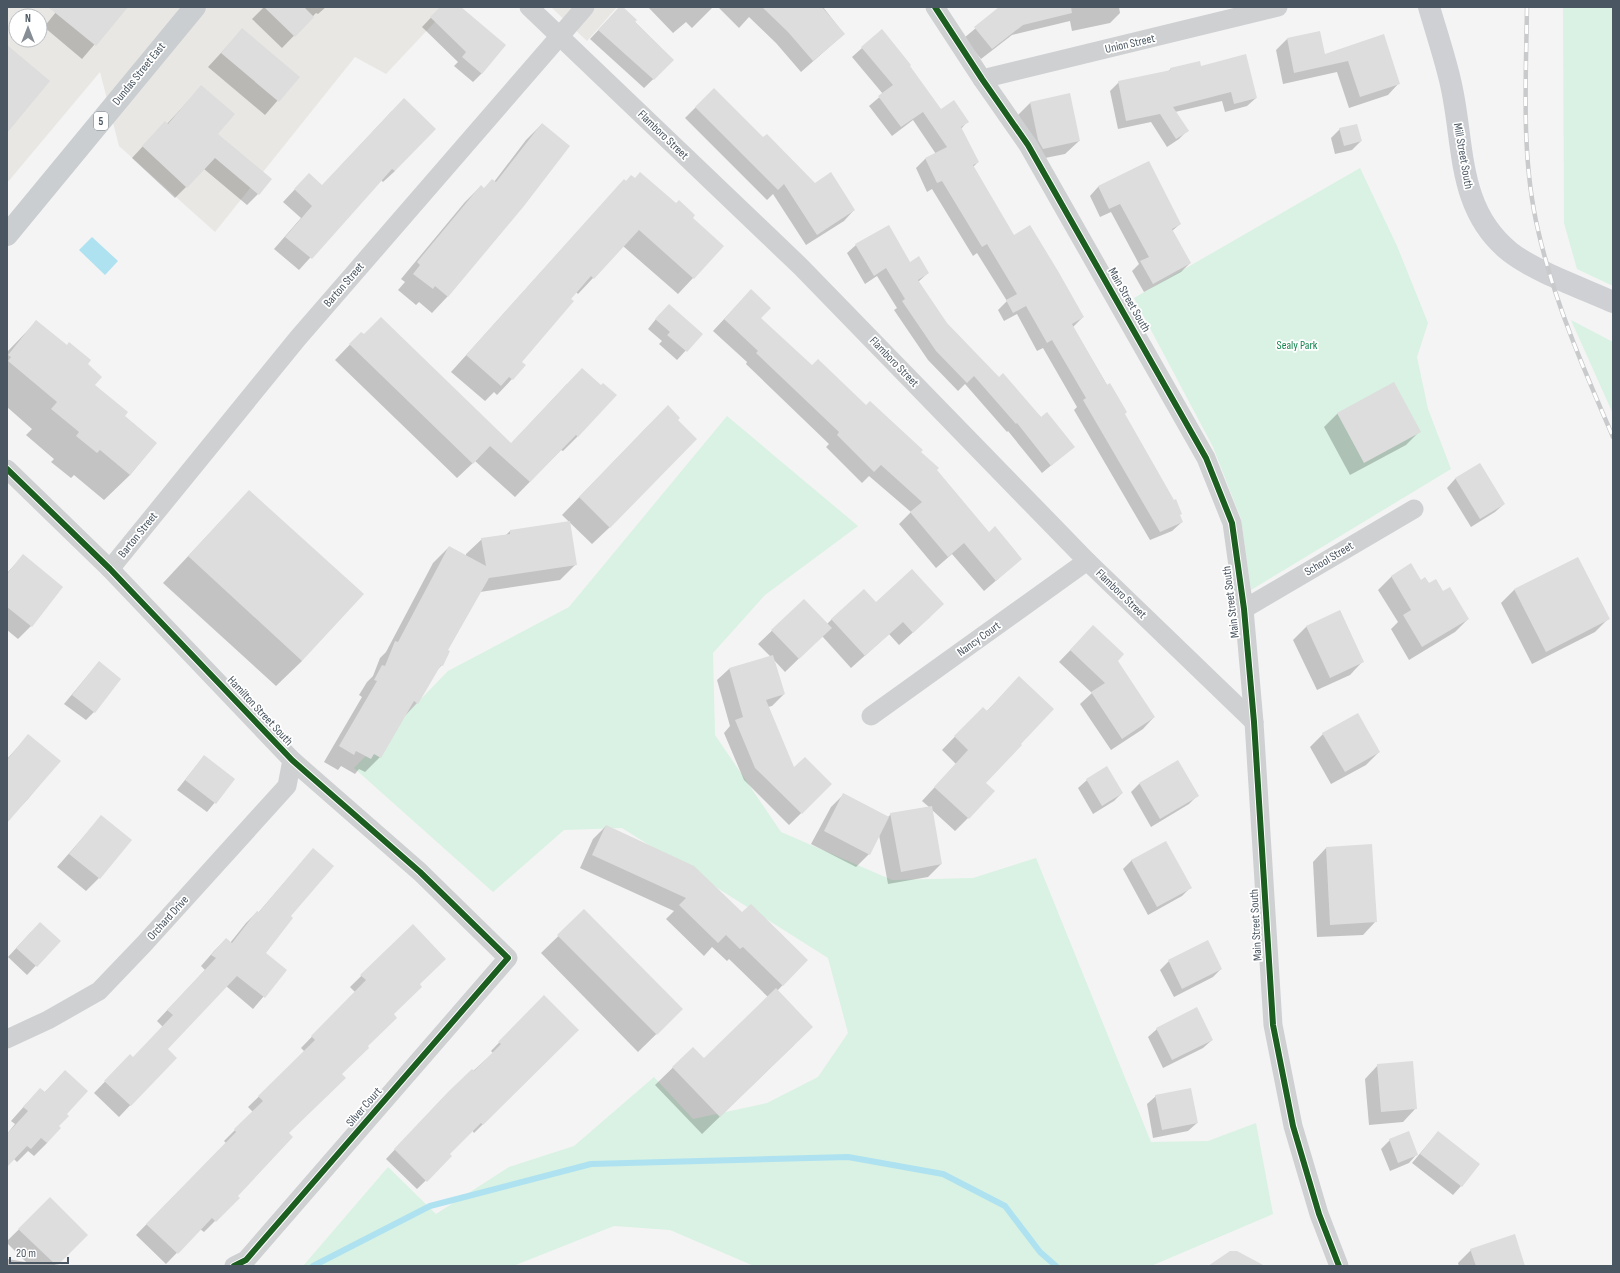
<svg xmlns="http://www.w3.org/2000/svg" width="1620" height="1273" viewBox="0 0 1620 1273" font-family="'Sofia Sans Condensed',sans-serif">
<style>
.commercial{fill:#e8e7e3;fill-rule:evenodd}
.green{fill:#d9f2e3}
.water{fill:#aee2f0}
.shadow{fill:#0003}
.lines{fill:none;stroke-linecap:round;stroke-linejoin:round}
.stream{stroke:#aee2f0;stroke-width:6}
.building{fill:#ddddde}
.street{stroke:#ced0d2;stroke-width:19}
.secondary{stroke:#ced0d4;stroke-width:22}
.primary{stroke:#caced1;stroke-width:22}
.rail-casing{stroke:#c9cacc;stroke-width:4.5}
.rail{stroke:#fff;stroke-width:3;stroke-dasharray:9;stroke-linecap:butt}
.cycleway-casing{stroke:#fff;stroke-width:8}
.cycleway{stroke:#1b5e20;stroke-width:6}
.labels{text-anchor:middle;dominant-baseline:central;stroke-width:3.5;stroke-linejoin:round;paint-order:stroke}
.shield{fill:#fff;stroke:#808990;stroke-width:1}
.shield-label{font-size:11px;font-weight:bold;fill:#4a5661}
.street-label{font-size:12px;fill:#4a5661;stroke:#fff}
.park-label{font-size:12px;fill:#17864f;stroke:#fff}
</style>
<rect width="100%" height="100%" fill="#f4f4f4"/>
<!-- commercial -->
<g class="commercial">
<path d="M 7,7 L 449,7 L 386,74 L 355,57 L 215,232 L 119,146 L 100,72 L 7,183 ZM 16,16 L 40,16 L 40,40 L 16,40 Z"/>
<polygon points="551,7 617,7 587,41"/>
</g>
<!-- green -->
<g class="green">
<polygon points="1563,7 1613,7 1613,286 1577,269 1564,223"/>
<polygon points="1360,168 1397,246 1428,323 1417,357 1428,409 1451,469 1251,590 1241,519 1213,447 1134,298"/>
<polygon points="1571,320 1613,342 1613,414"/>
<polygon points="727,416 858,526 765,595 713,653 715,735 781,832 892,880 973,878 1036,858 1151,1142 1208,1141 1256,1123 1273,1214 1151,1266 754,1266 670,1230 614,1226 513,1266 303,1266 388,1167 436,1214 509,1167 574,1146 654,1077 693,1119 767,1103 818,1077 848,1033 828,958 622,828 564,830 493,892 354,768 448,671 569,607"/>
</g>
<!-- water -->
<polygon class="water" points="92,237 118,261 105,275 79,250"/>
<!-- shadow -->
<g class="shadow">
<polygon points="60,7 120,7 124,10 82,59 44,27"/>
<polygon points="264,7 326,7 318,14 316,13 282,48 252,19"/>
<polygon points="441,7 460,7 482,73 473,82 454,66 458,62 422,27"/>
<polygon points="620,7 673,60 644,88 590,39"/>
<polygon points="648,7 713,7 692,28 686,22 673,33"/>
<polygon points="718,7 823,7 844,34 801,72 776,43 749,17 739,28"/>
<polygon points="1001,7 1119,7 1120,13 1110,23 1072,31 1070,21 1012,35 981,59 964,38"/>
<polygon points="242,30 298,77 265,115 208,67"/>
<polygon points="882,30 941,110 967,122 961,129 978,162 973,167 1014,236 1083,317 1073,327 1124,414 1179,516 1182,522 1172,531 1150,540 1074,410 1077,407 1043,348 1037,351 1017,314 1004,321 998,310 1007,301 977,253 973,256 932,189 927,192 916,168 925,159 936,154 913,120 892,136 869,106 883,94 852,57"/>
<polygon points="1383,35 1399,83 1388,95 1349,108 1337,72 1283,84 1276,50 1287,39 1324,55"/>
<polygon points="1171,69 1256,98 1247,106 1225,112 1222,101 1175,112 1187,131 1179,139 1167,147 1151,122 1118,129 1110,91 1119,82 1167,72"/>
<polygon points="201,87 216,134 258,194 247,205 204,169 175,198 132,158 155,133 167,124"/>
<polygon points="714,89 763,139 815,184 854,210 844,221 806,245 773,194 767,200 685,118"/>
<polygon points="1030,103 1079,141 1065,154 1030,161 1017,116"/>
<polygon points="392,111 395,171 383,182 381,180 299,270 274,249 301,218 283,202 298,186 322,186"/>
<polygon points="542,124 448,296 432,313 419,302 416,305 398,290 405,282 401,279 465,202 481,186 484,189 494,182 526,140"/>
<polygon points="1340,129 1361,141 1352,150 1335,154 1331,138"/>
<polygon points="1148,162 1180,224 1172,231 1190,263 1181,272 1144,292 1132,271 1139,264 1111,212 1100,217 1090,196 1098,187"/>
<polygon points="624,180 691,218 723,246 678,294 623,246 578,294 576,292 520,362 512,379 497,395 494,392 485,401 451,372"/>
<polygon points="856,245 910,263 928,273 918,282 946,323 999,378 1073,447 1042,473 1008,431 1007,432 965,384 958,391 928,360 894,310 897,308 877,276 865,284 847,253"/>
<polygon points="740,302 812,366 866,407 920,452 989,533 1021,559 984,591 952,554 936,568 899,524 911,512 869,476 862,483 826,447 829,444 746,364 747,362 713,331"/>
<polygon points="660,314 701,334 677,360 659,344 662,341 648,329"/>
<polygon points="36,322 86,365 94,385 124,416 156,443 130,475 104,500 74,475 71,478 51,462 54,459 26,435 32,429 7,407 7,352"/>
<polygon points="361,333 511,444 567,384 578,436 563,451 561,450 515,497 475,461 457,478 335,360"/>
<polygon points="1393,384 1419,432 1406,445 1350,475 1324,427 1337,414"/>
<polygon points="677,420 610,527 592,544 562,515 650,424"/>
<polygon points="1480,464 1504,504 1495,512 1471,527 1447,488 1455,479"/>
<polygon points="249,491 302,661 276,686 163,583"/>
<polygon points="510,531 576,564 560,580 480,592 447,651 442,665 436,671 417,703 403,718 380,757 365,772 359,769 355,774 341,766 338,770 324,762 362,697 359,695 367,682 373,676 380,658 386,652 433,563 449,547 466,557 466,554 482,539 506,535"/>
<polygon points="23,556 31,626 18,639 7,630 7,573"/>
<polygon points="1578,558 1608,619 1595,632 1532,664 1501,603 1514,590"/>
<polygon points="1392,576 1421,581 1443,592 1468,619 1455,632 1409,660 1391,629 1398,622 1378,590"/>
<polygon points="804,600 827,624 832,619 876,604 930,617 899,645 889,634 851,668 822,636 785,672 774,660 784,694 772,706 768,707 794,769 831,784 789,825 744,780 724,733 730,726 717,680 729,669 771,657 758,644"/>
<polygon points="1340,611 1363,661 1350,675 1317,690 1293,640 1306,627"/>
<polygon points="1082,638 1116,661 1154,717 1143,729 1111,750 1080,704 1092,693 1059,662"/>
<polygon points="99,662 94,712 86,720 64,704"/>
<polygon points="1019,678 984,783 968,818 955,831 931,809 941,864 928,877 888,884 879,835 869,854 856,867 811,844 831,807 844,794 888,817 891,814 929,807 922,801 956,764 942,750 970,721 986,712"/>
<polygon points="1323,734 1379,752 1366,765 1331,784 1310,747"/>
<polygon points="28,736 59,761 28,799 7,820 7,759"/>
<polygon points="204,756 234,779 207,812 177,790"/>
<polygon points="1178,762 1198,795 1189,804 1151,827 1131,792 1139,784"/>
<polygon points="1087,780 1122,793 1114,801 1093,814 1078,788"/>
<polygon points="102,816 99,878 86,891 57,867"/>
<polygon points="606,826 742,914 807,960 777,991 794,1045 702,1134 655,1085 693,1048 704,1059 768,997 729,959 727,961 712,947 704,956 666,919 674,911 580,868 593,839"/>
<polygon points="1371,845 1376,921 1363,935 1317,937 1313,862 1326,848"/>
<polygon points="313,849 290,916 264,953 286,970 253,1009 226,986 166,1049 175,1058 119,1117 94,1093 119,1067 133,1058 163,1027 157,1021 205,970 201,966 215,950 226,939 230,943 246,923 257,912 258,913"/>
<polygon points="1132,860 1190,888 1182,896 1148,915 1123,869"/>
<polygon points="584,911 682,1009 638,1052 541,953"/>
<polygon points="413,925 418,984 366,1046 287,1133 236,1196 238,1198 204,1232 200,1229 166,1264 136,1235 226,1143 224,1141 253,1112 248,1107 305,1052 301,1048 355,992 350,987"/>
<polygon points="31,932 59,941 27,975 8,957"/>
<polygon points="1169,961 1221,969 1213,977 1174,997 1160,970"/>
<polygon points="544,996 578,1030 474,1133 472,1130 448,1154 451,1156 417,1189 386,1159 441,1100 493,1053 491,1051"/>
<polygon points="1157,1029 1212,1040 1203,1048 1163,1068 1148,1037"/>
<polygon points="1378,1065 1416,1108 1403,1122 1369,1125 1365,1079"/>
<polygon points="65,1071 66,1114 47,1143 34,1156 28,1151 17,1162 14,1159 7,1165 7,1134 15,1124 11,1121 27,1103 44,1093"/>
<polygon points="1156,1096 1197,1123 1188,1131 1153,1138 1147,1104"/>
<polygon points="1438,1132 1461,1186 1453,1195 1412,1163"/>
<polygon points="1390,1140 1417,1154 1409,1163 1390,1171 1381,1149"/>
<polygon points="50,1199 87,1235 56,1266 7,1266 7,1259 26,1262 7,1243 7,1241"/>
<polygon points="1471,1250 1524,1266 1459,1266 1458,1263"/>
</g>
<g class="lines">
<!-- stream -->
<polyline class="stream" points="313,1266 430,1206 591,1164 848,1157 943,1174 1005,1206 1040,1252 1056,1266"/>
</g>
<!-- building -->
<g class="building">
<polygon points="48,7 128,7 96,46"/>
<polygon points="264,7 304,7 314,17 295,37"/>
<polygon points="440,7 461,7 506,45 482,74 462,57 466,52 430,17"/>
<polygon points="619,7 623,7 637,20 635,22 674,60 654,80 598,30"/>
<polygon points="762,7 822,7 845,34 813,61 788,32"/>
<polygon points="999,7 1071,7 1072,13 1023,25 992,49 974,27"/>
<polygon points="242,28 300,77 279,102 221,53"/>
<polygon points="882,29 911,65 910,66 941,109 954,100 969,122 961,127 979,162 973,165 1014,235 1030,225 1058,271 1084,317 1072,324 1107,385 1110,383 1127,412 1125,414 1174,500 1176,499 1182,514 1180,515 1183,522 1160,532 1083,400 1086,398 1052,340 1047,343 1026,306 1013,313 1006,300 1017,294 987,244 982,247 942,181 937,183 925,158 947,147 923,112 901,127 878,96 893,85 861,47"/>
<polygon points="1320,31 1325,54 1384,34 1400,84 1360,97 1348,61 1294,73 1287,38"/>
<polygon points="7,45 50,81 7,133"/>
<polygon points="1246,54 1257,98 1234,104 1231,92 1173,107 1189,131 1176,139 1160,114 1126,121 1118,81 1171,70 1170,68 1200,61 1201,66"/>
<polygon points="201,85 235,114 218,134 272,179 259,195 215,158 187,188 142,146 165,121 168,124"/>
<polygon points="714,88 763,137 767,134 815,183 831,172 855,210 817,235 784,184 778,190 695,107"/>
<polygon points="1070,93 1080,141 1043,149 1038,140 1030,102"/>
<polygon points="404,98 436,129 395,171 392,169 312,259 285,237 312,206 294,189 309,173 322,185"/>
<polygon points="542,123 570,146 524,206 448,297 435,286 433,289 413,274 420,265 417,262 481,185 484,188 492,179 496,182"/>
<polygon points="1357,124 1362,141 1344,146 1339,128"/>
<polygon points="1149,161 1181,224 1172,229 1191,263 1153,284 1140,261 1149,257 1120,204 1109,209 1098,186"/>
<polygon points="640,172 676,203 679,200 695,215 693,218 724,246 694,279 639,230 594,279 591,276 571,299 574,301 522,362 526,365 513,380 509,377 501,386 466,355 624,179 626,181 631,175 635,178"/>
<polygon points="889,225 910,262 919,256 929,273 918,280 947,323 999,377 1003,373 1041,417 1047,412 1075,447 1051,466 1017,423 1016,424 974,376 967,383 936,351 902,301 905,299 886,268 874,276 855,244"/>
<polygon points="751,289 771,308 761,318 812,365 818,359 866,405 870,401 923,450 921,452 939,468 937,470 989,532 995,526 1022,559 996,581 964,543 948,557 910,512 922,502 881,465 874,472 837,435 839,432 756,353 758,351 724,319"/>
<polygon points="669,304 703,334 687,352 667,335 670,332 655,319"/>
<polygon points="381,317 511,443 582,368 601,385 603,383 617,395 578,437 576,435 530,482 490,446 473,464 349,344 361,332 364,334"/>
<polygon points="36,320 67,345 69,342 91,360 88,364 102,377 95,385 128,412 125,416 157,443 130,475 100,450 97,453 76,436 79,432 51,409 57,402 8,361 11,357 8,355"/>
<polygon points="1394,382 1421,432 1364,463 1337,413"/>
<polygon points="668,405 680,418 678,420 697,439 610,528 579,497"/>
<polygon points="1480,463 1505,504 1480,519 1455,478"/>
<polygon points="249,490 364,594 302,661 188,556"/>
<polygon points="570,521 577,565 489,578 448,650 450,651 443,666 441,665 418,704 414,701 381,758 374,754 371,759 356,751 354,755 339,746 377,681 374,680 382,665 385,666 395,641 398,642 449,546 486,566 481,538 510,534 510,530"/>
<polygon points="23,554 63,587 32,627 7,607 7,574"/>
<polygon points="1578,557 1610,619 1546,652 1514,589"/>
<polygon points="1411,563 1421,580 1425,577 1429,583 1436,579 1443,591 1450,587 1469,619 1422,647 1403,615 1411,610 1391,576"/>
<polygon points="912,569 944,604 913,633 903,622 865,656 831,619 864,589 876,602"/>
<polygon points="804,599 832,628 799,659 771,630"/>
<polygon points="1340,610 1364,662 1330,678 1306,626"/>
<polygon points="1093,625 1124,654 1118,661 1155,717 1122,739 1091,692 1105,683 1070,650"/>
<polygon points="773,655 785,694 766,700 794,767 805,757 832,784 802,814 755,768 735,720 743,717 729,668"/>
<polygon points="99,661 121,679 95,713 72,695"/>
<polygon points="1019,676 1054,709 1021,744 1022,745 986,783 995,791 969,819 934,787 968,750 954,736 983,707 987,711"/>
<polygon points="1358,713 1380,752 1345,772 1322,733"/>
<polygon points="28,734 61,761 7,823 7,760"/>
<polygon points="204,755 235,779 216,804 185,780"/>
<polygon points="1178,760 1199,796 1160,819 1139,783"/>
<polygon points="1107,766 1123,793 1102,806 1086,779"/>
<polygon points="843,793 889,817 870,855 824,831"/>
<polygon points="932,806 942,864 901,872 890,813"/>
<polygon points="101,815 132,840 100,879 69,854"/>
<polygon points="606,825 694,866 742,912 751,904 808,960 783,986 743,947 740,949 726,935 718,943 679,905 686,898 592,855"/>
<polygon points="1166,841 1192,888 1157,907 1131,860"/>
<polygon points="1372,844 1377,922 1330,925 1326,847"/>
<polygon points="313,848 334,866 291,916 293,918 266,953 287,970 265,998 237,976 168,1049 177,1058 131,1106 104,1081 130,1054 133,1057 173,1015 167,1010 216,958 211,955 226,938 232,943 257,911 259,912"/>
<polygon points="584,909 683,1009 657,1035 557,935"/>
<polygon points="40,922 61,941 37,967 16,948"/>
<polygon points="413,924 446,959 420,984 422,987 394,1014 397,1018 368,1046 369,1048 342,1074 346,1078 289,1133 293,1137 238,1196 240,1198 216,1222 212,1218 178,1254 146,1224 236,1132 234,1129 263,1101 258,1096 315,1040 311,1036 366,980 360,975"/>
<polygon points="1208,940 1222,969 1182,989 1168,960"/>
<polygon points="776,988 813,1027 720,1117 672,1067 693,1047 704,1058"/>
<polygon points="544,995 579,1030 483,1125 481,1123 450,1154 452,1156 427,1182 394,1149 449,1091 472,1069 474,1071 501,1044 498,1042"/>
<polygon points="1197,1007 1213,1040 1172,1060 1156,1028"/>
<polygon points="1413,1061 1417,1109 1381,1112 1377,1064"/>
<polygon points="65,1070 88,1091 67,1114 69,1116 59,1126 61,1128 47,1143 41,1138 31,1149 27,1146 7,1167 7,1134 28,1111 23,1107 40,1088 45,1092"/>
<polygon points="1191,1088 1198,1123 1162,1130 1155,1095"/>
<polygon points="1409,1131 1418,1155 1398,1163 1389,1139"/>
<polygon points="1438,1131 1480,1164 1462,1187 1420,1154"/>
<polygon points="50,1197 88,1235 57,1266 18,1229"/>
<polygon points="1515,1234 1525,1266 1476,1266 1470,1249"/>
<polygon points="1230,1251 1237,1251 1265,1266 1208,1266"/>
</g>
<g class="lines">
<!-- street -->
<g class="street">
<polyline points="529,7 801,267 1087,561 1254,722"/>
<polyline points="935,7 982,79 1028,145 1206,458 1232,523 1244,609 1254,722 1273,1025 1293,1126 1319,1214 1339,1266"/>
<polyline points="982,79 1278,7"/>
<polyline points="7,469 110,569 292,760 420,872 508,958 246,1260 234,1266"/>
<polyline points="110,569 298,338 585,7"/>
<polyline points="1244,609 1414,509"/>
<polyline points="871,716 1087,561"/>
<polyline points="7,1039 48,1020 99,991 144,944 287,786 292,760"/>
</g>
<!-- secondary -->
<path class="secondary" d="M 1429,7 C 1436,31 1444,55 1450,80 C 1465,141 1455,208 1510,252 C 1536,272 1582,288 1613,302"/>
<!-- primary -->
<polyline class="primary" points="7,235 195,7"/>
<!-- rail casing -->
<g class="rail-casing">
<path id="rail" d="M 1527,7 C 1526,81 1521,158 1538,230 C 1554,301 1584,370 1613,437"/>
</g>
<!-- rail -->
<use href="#rail" class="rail"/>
<!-- cycleway casing -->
<g class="cycleway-casing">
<g id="cycleway">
<polyline points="935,7 982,79 1028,145 1206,458 1232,523 1244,609 1254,722 1273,1025 1293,1126 1319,1214 1339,1266"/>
<polyline points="7,469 110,569 292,760 420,872 508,958 246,1260 234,1266"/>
</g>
</g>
<!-- cycleway -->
<use href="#cycleway" class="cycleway"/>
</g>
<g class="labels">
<!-- shield labels -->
<rect class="shield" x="94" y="112" width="14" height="18" rx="3"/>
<g class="shield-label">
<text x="101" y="121">5</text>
</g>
<!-- street labels -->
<g class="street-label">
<text transform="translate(1130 44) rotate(-13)">Union Street</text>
<text transform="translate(139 74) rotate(-51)">Dundas Street East</text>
<text transform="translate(663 135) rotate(44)">Flamboro Street</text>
<text transform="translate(1463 156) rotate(80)">Mill Street South</text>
<text transform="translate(344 285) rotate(-49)">Barton Street</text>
<text transform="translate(1129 300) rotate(60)">Main Street South</text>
<text transform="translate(894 362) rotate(46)">Flamboro Street</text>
<text transform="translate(138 535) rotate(-51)">Barton Street</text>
<text transform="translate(1329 559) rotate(-31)">School Street</text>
<text transform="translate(1121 594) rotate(44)">Flamboro Street</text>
<text transform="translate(1231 602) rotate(-97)">Main Street South</text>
<text transform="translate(979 639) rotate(-36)">Nancy Court</text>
<text transform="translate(260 711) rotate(47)">Hamilton Street South</text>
<text transform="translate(168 918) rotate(-48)">Orchard Drive</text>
<text transform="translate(1256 925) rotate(-93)">Main Street South</text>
<text transform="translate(364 1107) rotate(-49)">Silver Court</text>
</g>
<!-- park labels -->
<g class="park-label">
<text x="1297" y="345">Sealy Park</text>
</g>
</g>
<!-- border -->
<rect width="1620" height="1273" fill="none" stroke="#4a5661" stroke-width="16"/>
<!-- north arrow -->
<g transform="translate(28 28)"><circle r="19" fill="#ffffff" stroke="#b7bbc0"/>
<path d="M0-3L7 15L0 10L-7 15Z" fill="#868d94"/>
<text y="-6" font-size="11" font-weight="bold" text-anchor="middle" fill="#4a5661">N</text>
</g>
<!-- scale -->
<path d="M10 1257v6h58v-6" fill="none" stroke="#4a5661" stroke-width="2"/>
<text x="16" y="1257" font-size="12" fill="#4a5661" stroke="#ffffff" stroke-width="3" paint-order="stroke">20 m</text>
</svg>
